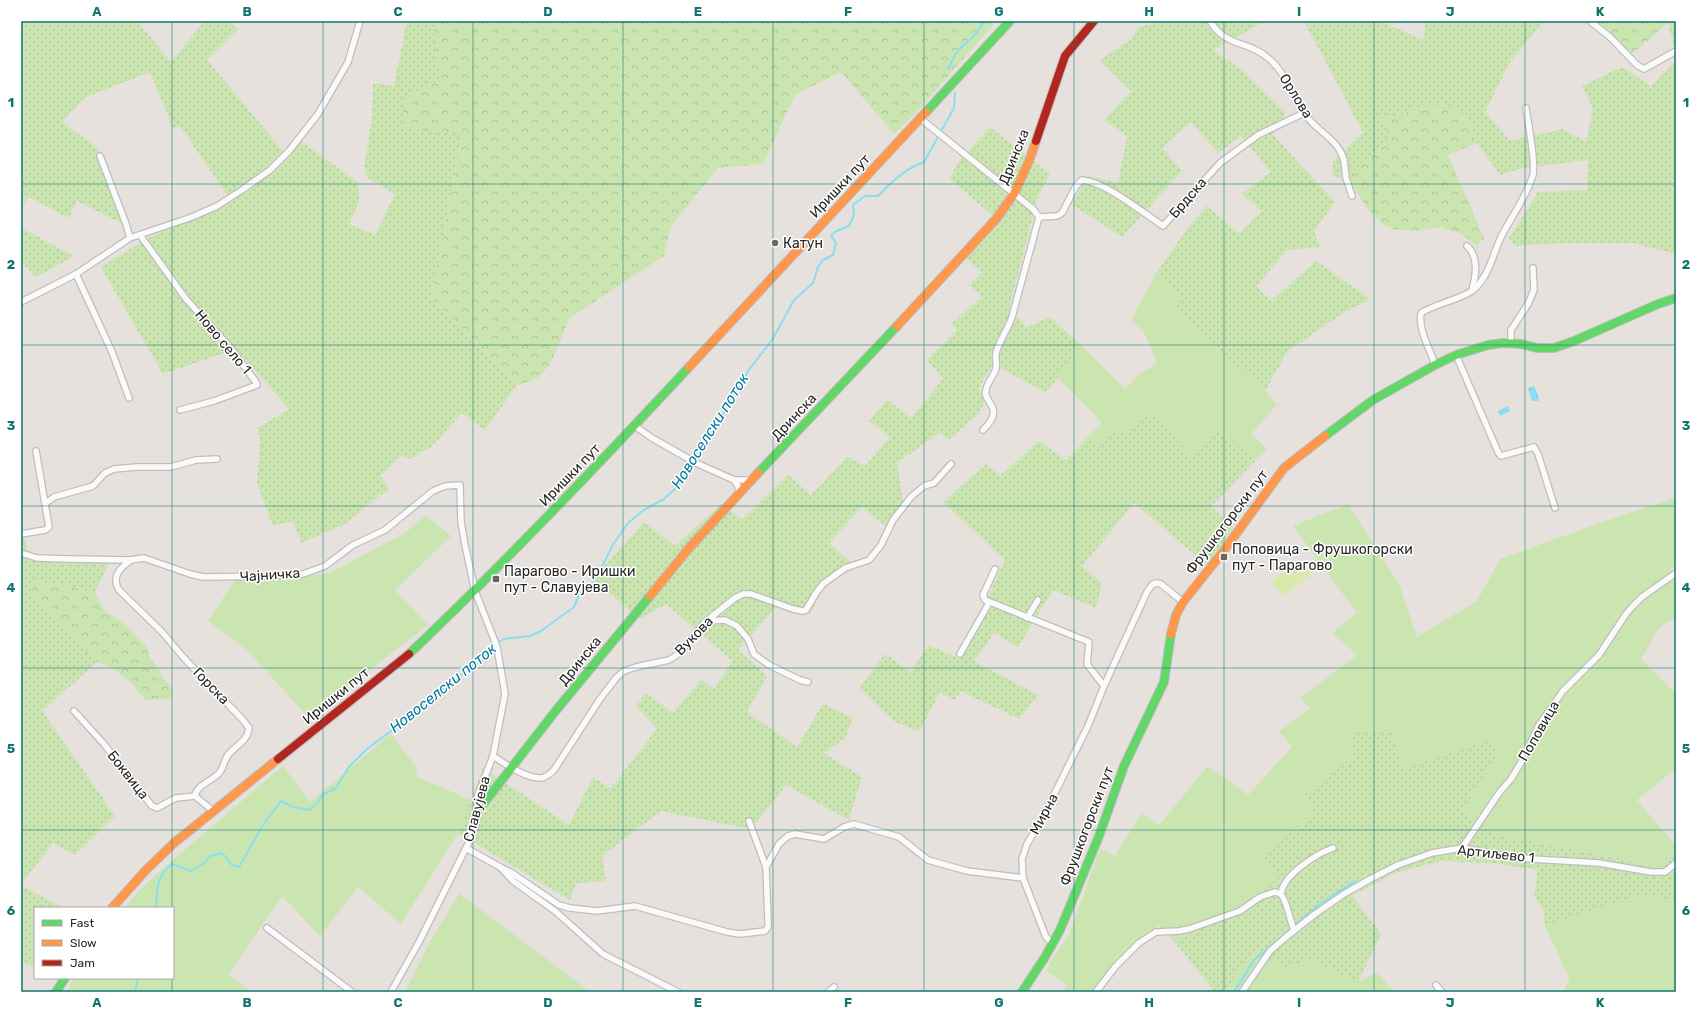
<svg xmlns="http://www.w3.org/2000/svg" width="1697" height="1013" viewBox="0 0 1697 1013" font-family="Rubik,sans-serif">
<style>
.grass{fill:#cbe5b1}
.forest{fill:url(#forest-crowns)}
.garden{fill:url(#garden-dots)}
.pitch{fill:#d9e9ae}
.water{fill:url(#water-ripples)}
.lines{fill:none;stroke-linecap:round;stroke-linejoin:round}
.stream{stroke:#88dff0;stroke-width:2}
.street-casing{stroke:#bfbdbe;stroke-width:8}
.fast-casing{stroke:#bfbdbe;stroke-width:10}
.slow-casing{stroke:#bfbdbe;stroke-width:10}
.jam-casing{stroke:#bfbdbe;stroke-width:10}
.street{stroke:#fbfafa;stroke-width:5.5}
.fast{stroke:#63d668;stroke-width:8}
.slow{stroke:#ff974d;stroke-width:8}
.jam{stroke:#b3261e;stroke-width:8}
.grid{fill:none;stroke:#0f766e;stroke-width:1;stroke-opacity:0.55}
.poi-dot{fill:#6a6866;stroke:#fff;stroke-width:1.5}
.labels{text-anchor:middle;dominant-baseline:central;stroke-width:3;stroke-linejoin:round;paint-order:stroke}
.street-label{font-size:14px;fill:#272727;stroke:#fff}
.poi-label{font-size:14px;fill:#272727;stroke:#fff;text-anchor:start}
.water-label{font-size:15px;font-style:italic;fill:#0279a0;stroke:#fff}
.neatline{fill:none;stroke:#0f766e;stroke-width:1.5}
.grid-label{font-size:13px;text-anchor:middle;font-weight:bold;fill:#0f766e}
</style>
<defs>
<pattern id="forest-crowns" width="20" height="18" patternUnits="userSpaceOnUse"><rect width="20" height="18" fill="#cbe5b1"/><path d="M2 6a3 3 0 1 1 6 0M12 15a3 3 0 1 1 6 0" fill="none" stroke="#aec498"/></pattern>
<pattern id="garden-dots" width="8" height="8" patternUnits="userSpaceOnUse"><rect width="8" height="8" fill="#cbe5b1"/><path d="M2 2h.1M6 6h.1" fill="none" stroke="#aec498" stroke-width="1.8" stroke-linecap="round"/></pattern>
<pattern id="water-ripples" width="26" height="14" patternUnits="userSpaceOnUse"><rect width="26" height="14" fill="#88dff0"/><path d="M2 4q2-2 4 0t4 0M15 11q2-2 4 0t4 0" fill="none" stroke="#75bfce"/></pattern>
</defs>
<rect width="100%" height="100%" fill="#e6e1dc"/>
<!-- grass -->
<g class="grass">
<polygon points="1157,272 1182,300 1175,309 1265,391 1277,405 1251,434 1267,449 1255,461 1218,428 1190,455 1152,413 1123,432 1114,429 1098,446 1088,437 1102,423 1058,378 1081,345 1125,389 1137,376 1157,363 1144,332 1131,320"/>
<polygon points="1676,498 1676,565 1670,569 1676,577 1676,617 1659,628 1641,659 1676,694 1676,768 1637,800 1676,846 1676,849 1656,868 1617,858 1500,836 1462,811 1497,755 1492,739 1403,768 1354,734 1354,756 1306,793 1312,813 1265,857 1278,879 1247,903 1174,941 1158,925 1117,960 1092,992 1064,992 1067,985 1046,971 1052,959 1069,935 1100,849 1115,856 1142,813 1159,825 1208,766 1248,795 1292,747 1279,731 1310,708 1300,698 1357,655 1332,633 1357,613 1293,526 1348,504 1399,584 1417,637 1477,601 1500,559 1614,518"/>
<polygon points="426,515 451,536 395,590 428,625 308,717 247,650 208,621 235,580 328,574 405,533"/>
<polygon points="391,734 416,767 417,777 471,800 458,833 401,924 358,887 320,936 282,896 229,974 251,992 66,992 74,978 173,978 173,908 125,908 137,893 160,871 283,766 310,802"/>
<polygon points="460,893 460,894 590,992 405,992 432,938"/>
<polygon points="1642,895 1676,901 1676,992 1562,992 1570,979 1545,926"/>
<polygon points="1255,949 1284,968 1313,960 1358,982 1377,972 1394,992 1224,992"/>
</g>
<!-- forest -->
<g class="forest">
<polygon points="436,21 990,21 993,25 914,115 894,134 841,72 795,95 763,164 718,168 671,226 664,256 570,318 550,364 537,379 517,385 431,298 462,134 403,129 403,98 434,29"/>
<polygon points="1597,21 1667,21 1668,23 1632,54"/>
<polygon points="1438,102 1467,114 1477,143 1448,155 1484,238 1477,246 1460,233 1438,227 1416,231 1398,230 1385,226 1368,210 1351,183 1334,176 1354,170 1378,118 1397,115"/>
<polygon points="36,581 59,584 95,592 103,609 125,624 147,647 150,659 158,668 164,680 171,686 174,692 171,699 145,700 130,682 113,668 97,662 44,611 33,598 32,588"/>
</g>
<!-- garden -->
<g class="garden">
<polygon points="21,21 137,21 171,62 205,21 228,21 238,29 207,60 287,156 300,141 358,182 359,202 349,224 375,235 395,194 368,178 364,167 372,119 373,83 394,86 407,21 436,21 434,29 439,80 403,98 403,129 462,133 431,298 517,385 485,430 462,413 432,446 411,459 401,456 380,476 389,488 345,524 301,543 293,521 273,526 257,483 260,444 258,428 289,409 236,349 163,374 101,267 148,238 232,202 180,126 173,128 150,72 86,97 62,122 98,148 127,216 120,222 77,201 69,218 29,197 21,208"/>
<polygon points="1168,21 1265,21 1213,50 1242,70 1286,113 1273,135 1335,202 1314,231 1320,247 1287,250 1256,286 1271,301 1316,261 1370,299 1343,313 1287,352 1265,391 1175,309 1182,300 1157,272 1190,225 1207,206 1239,234 1262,211 1242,194 1271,172 1241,136 1218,153 1191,122 1162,148 1182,171 1122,237 1073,205 1087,176 1118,183 1127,136 1104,120 1131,91 1100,60 1133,38 1138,27"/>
<polygon points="1304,21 1380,21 1423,40 1426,21 1544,21 1509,63 1485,112 1510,141 1562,129 1586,142 1593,109 1582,86 1622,67 1651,86 1676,61 1676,254 1633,243 1566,243 1515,246 1509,239 1538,192 1587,190 1588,160 1523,168 1500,175 1477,143 1467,114 1438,102 1397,115 1379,118 1388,138 1354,170 1334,176 1332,162 1363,132"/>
<polygon points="1667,21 1676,21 1676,54 1668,23"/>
<polygon points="990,127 1050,174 1038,196 1009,309 1027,327 1050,317 1081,345 1058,378 1045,392 993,364 979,387 984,403 978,414 949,439 939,433 897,463 903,502 887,527 862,507 829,543 856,567 825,586 810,614 779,604 738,650 767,676 747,712 797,747 823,704 853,718 845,738 824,753 862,777 849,820 786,785 751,829 661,811 602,856 606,881 576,883 570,900 458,833 483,768 569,825 593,778 611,788 657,729 636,706 646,693 673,713 701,680 714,689 733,661 666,604 640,619 593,579 644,522 675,546 721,504 742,519 788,475 811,495 847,457 865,466 890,437 869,421 887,400 911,418 943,379 927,360 957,330 951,324 982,297 970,285 982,272 959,252 993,216 949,178 961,159"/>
<polygon points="21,228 74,256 36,277 21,261"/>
<polygon points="1152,413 1190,455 1218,428 1255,461 1211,506 1233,528 1207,565 1134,503 1082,566 1102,583 1096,608 1053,590 1018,647 994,633 974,661 1038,695 1019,719 961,691 955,700 940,692 919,732 894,721 859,688 885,654 911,672 928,645 959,658 991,606 985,604 1005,560 943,502 986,464 1000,476 1039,441 1066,460 1088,437 1098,446 1114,429 1123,432"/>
<polygon points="24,536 29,558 109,563 95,592 59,584 37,581 32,588 33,598 44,611 97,662 42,711 115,816 75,855 53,843 21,885 21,537"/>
<polygon points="1391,730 1403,768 1492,739 1497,755 1462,811 1500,836 1617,858 1656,868 1676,849 1676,901 1642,895 1545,926 1543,910 1534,896 1538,870 1493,863 1441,861 1395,873 1352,896 1381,934 1358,982 1313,960 1284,968 1255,949 1224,992 1215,992 1174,941 1247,903 1278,879 1265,857 1312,813 1306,793 1354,756 1354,733"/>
<polygon points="21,885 63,908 35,908 35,968 21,960"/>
</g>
<!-- pitch -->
<polygon class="pitch" points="1301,560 1313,573 1284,596 1271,581"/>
<!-- water -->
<g class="water">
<polygon points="1534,386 1539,398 1538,401 1532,401 1528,388"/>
<polygon points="1508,406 1510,411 1500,416 1498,411"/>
</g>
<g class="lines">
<!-- stream -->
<g class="stream">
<polyline points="948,69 957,51 974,36 985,21"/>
<path d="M 156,908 C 157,889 156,877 172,864 L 191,871 L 203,864 L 210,856 L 222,853 L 232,865 L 239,867 L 263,825 L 281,801 L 293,807 L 309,810 L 317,804 L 322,795 L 336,788 L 349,767 L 368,748 L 436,698 L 450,683 L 482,660 L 494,645 L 504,639 L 530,636 L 541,631 L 574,607 L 579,595 L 595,580 L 614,543 L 628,523 L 644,510 L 664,499 L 677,487 L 692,463 L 698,450 L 714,430 L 748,371 L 772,340 L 794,300 L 813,283 L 818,267 L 823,260 L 833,255 L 836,243 L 831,235 L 837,231 L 849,226 L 854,215 L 853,205 L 865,196 L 878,196 C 891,182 906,168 924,162 L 954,108 L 955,93"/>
<polyline points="135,992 138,978"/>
<polyline points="1234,992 1254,960 1321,903 1355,881"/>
</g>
<!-- street casing -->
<g class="street-casing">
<g id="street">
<path d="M 1210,21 C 1226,48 1248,40 1268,58 C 1286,73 1292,94 1305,114 C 1315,130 1336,138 1343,157 C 1345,163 1345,171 1346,178 C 1348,184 1350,190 1352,196"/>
<polyline points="1590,21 1611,38 1637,65 1644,69 1676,51"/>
<polyline points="921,119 1033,209 1039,217"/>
<polyline points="100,156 126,224 130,238"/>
<path d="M 1039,217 L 1057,216 L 1062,213 L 1076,186 L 1082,180 C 1106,182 1143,213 1163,226 L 1220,163 L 1258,135 L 1304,113"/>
<polyline points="140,235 186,299 228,345 256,382 257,385 214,401 180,410"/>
<path d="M 1467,246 C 1479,257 1476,275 1472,290"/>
<polyline points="76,274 112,352 129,398"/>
<polyline points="21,302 76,274 130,238 192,217 217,206 242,190 270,170 289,151 318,114 348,62 360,21"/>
<polyline points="1511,343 1511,330 1528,304 1534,290 1533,268"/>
<polyline points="1456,355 1498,452 1501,456 1534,447 1538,454 1555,508"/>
<path d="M 1435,365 C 1430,348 1418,331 1421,313 C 1437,303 1456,301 1472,291 C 1489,278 1493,253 1502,235 C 1512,216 1527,196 1533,175 C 1536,160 1528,124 1526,108"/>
<polyline points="635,426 652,438 696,463 734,480 738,486 739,493"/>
<path d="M 983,430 C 1007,407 982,403 986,390 C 987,382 995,375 996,368 C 997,363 995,358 996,353 C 999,341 1008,329 1012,317 C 1021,284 1030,250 1039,217"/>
<polyline points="734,480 751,480"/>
<polyline points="46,503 54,497 93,486 105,473 114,469 137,467 171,467 196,460 217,459"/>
<polyline points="21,534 45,530 49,527 36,451"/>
<polyline points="21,553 37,558 69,559 131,560 144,558 190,574 203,577 267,576 303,574 325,566 353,545 385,530 433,491 445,486 460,485 461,522 465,545 475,591 497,647 505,694 493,756 478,795 476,825 472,836 419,942 391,992"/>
<path d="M 131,560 C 120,568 111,577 119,590 L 162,632 L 184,658 L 243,720 L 249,728 C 248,741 235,746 228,755 C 224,760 224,767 220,772 C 213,781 197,784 195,796 L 213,811"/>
<polyline points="995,569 983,595 985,600 1089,642 1087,664 1104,686"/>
<polyline points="1027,618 1038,600"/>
<polyline points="707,621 725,620 737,626 748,639 754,654 769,665 800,680 808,682"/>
<polyline points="960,654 989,603"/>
<polyline points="74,711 104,744 152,806 157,808 176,798 195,796"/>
<path d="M 493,756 C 505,764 527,779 541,778 C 547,777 551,773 554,770 L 600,699 L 617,677 L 624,671 L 636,667 L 669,660 L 680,653 L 705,622 L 735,598 L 743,594 L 751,594 L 793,609 L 802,611 L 806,610 L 816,593 L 823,584 L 845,568 L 869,560 L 881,545 L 893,520 L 911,497 L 924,486 L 934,483 L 951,464"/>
<polyline points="466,848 500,867 513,881 555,911 603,954 678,992"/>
<polyline points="1462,848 1499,793 1511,779 1522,761 1539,725 1563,691 1599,655 1626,614 1633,606 1642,597 1676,573"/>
<polyline points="500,867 512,873 559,905 570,908 597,911 635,906 727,932 740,934 765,931 768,927 768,921 766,867 749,821"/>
<polyline points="766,867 779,844 788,836 795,834 824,839 844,827 854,824 899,837 928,860 967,871 1023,878"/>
<path d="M 1281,894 C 1283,875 1316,854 1333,848"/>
<path d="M 1281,894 C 1288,904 1289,918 1294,930"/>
<polyline points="267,928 352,992"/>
<path d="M 1053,944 L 1046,937 L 1023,878 L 1022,859 L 1027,844 L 1042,819 L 1088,726 L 1104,686 L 1147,592 C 1151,586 1153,581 1161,584 L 1183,602"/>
<polyline points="1436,985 1442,992"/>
<polyline points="828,992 834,987"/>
<polyline points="1096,992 1115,967 1139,943 1156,932 1179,931 1189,929 1240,911 1260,897 1275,892 1281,894"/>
<polyline points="1242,992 1270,951 1286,937 1315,914 1344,894 1372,878 1398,865 1432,853 1462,848 1516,858 1599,863 1651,872 1665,872 1676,863"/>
</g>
</g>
<!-- fast casing -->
<g class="fast-casing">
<g id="fast">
<polyline points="926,112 1010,21"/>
<polyline points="1325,436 1373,400 1435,365 1456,355 1488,345 1503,343 1521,344 1537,348 1554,348 1574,341 1658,304 1676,298"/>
<polyline points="758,473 897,326"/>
<path d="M 409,654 C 506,562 598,465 689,367"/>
<polyline points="477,812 554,713 650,596"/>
<polyline points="56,992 65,978"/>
<polyline points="1022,992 1045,957 1060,930 1099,836 1124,766 1164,682 1171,634"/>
</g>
</g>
<!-- slow casing -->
<g class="slow-casing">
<g id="slow">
<polyline points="897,326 996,219 1014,194 1029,161 1036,141"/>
<polyline points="689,367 926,112"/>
<polyline points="650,596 690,547 758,473"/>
<polyline points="1171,634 1176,615 1183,602 1222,553 1284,468 1325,436"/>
<polyline points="112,908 146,870 174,843 278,759"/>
</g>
</g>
<!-- jam casing -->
<g class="jam-casing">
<g id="jam">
<polyline points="1036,141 1065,56 1094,21"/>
<polyline points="278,759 409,654"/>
</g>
</g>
<!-- street -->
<use href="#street" class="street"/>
<!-- fast -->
<use href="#fast" class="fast"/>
<!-- slow -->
<use href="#slow" class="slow"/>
<!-- jam -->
<use href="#jam" class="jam"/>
</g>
<!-- grid -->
<path class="grid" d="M 172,21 L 172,908M 323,21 L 323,992M 473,21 L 473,992M 623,21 L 623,992M 773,21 L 773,992M 924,21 L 924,992M 1074,21 L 1074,992M 1224,21 L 1224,992M 1374,21 L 1374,992M 1525,21 L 1525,992M 21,184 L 1676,184M 21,345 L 1676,345M 21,506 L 1676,506M 21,668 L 1676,668M 21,830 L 1676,830M 172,978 L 172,992"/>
<!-- markers -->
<g class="poi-dot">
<circle cx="775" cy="243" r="4"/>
<rect x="1220" y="553" width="8" height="8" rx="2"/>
<rect x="492" y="575" width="8" height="8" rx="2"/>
</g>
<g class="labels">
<!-- street labels -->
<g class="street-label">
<text transform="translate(1296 96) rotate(58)">Орлова</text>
<text transform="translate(1014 157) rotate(-68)">Дринска</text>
<text transform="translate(840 186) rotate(-47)">Иришки пут</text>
<text transform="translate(1188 198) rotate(-49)">Брдска</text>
<text transform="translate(223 342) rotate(50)">Ново село 1</text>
<text transform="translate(794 417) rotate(-47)">Дринска</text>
<text transform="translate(570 475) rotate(-46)">Иришки пут</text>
<text transform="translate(1227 522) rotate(-53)">Фрушкогорски пут</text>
<text transform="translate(270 575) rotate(-4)">Чајничка</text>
<text transform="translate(694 636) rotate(-46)">Вукова</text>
<text transform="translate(580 661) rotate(-51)">Дринска</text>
<text transform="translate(211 686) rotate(46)">Горска</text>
<text transform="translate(336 696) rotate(-39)">Иришки пут</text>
<text transform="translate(1539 731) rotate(-60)">Поповица</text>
<text transform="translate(128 775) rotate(52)">Боквица</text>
<text transform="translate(477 809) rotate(-75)">Славујева</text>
<text transform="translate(1044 814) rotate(-62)">Мирна</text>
<text transform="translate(1087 826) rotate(-69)">Фрушкогорски пут</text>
<text transform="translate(1496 854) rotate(6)">Артиљево 1</text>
</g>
<!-- poi labels -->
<g class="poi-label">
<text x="783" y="243">Катун</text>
<text x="1232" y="549">Поповица - Фрушкогорски<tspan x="1232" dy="16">пут - Парагово</tspan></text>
<text x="504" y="571">Парагово - Иришки<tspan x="504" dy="16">пут - Славујева</tspan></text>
</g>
<!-- water labels -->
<g class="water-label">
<text transform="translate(710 431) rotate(-58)">Новоселски поток</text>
<text transform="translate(443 688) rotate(-39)">Новоселски поток</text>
</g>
</g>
<!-- border -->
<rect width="1697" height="1013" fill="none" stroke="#ffffff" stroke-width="44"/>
<!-- legend -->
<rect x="34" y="907" width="140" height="72" fill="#ffffff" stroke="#a9a9a9"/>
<rect x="42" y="920" width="20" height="6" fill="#63d668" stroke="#a9a9a9"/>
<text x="70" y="927" font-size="12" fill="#272727">Fast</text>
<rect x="42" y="940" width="20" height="6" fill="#ff974d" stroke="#a9a9a9"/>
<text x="70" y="947" font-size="12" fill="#272727">Slow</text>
<rect x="42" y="960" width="20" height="6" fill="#b3261e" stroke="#a9a9a9"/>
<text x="70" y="967" font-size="12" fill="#272727">Jam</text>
<rect x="22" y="22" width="1653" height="969" class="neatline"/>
<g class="grid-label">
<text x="97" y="16">A</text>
<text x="247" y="16">B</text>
<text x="398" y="16">C</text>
<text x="548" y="16">D</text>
<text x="698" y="16">E</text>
<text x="848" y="16">F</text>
<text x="999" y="16">G</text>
<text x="1149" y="16">H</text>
<text x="1299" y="16">I</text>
<text x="1450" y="16">J</text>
<text x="1600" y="16">K</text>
<text x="11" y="107">1</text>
<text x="1686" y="107">1</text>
<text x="11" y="269">2</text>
<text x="1686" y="269">2</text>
<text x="11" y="430">3</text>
<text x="1686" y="430">3</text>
<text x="11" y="592">4</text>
<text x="1686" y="592">4</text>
<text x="11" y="753">5</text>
<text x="1686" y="753">5</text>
<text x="11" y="915">6</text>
<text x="1686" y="915">6</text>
<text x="97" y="1007">A</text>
<text x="247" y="1007">B</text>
<text x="398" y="1007">C</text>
<text x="548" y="1007">D</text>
<text x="698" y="1007">E</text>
<text x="848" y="1007">F</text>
<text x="999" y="1007">G</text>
<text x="1149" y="1007">H</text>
<text x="1299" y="1007">I</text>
<text x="1450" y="1007">J</text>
<text x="1600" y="1007">K</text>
</g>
</svg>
